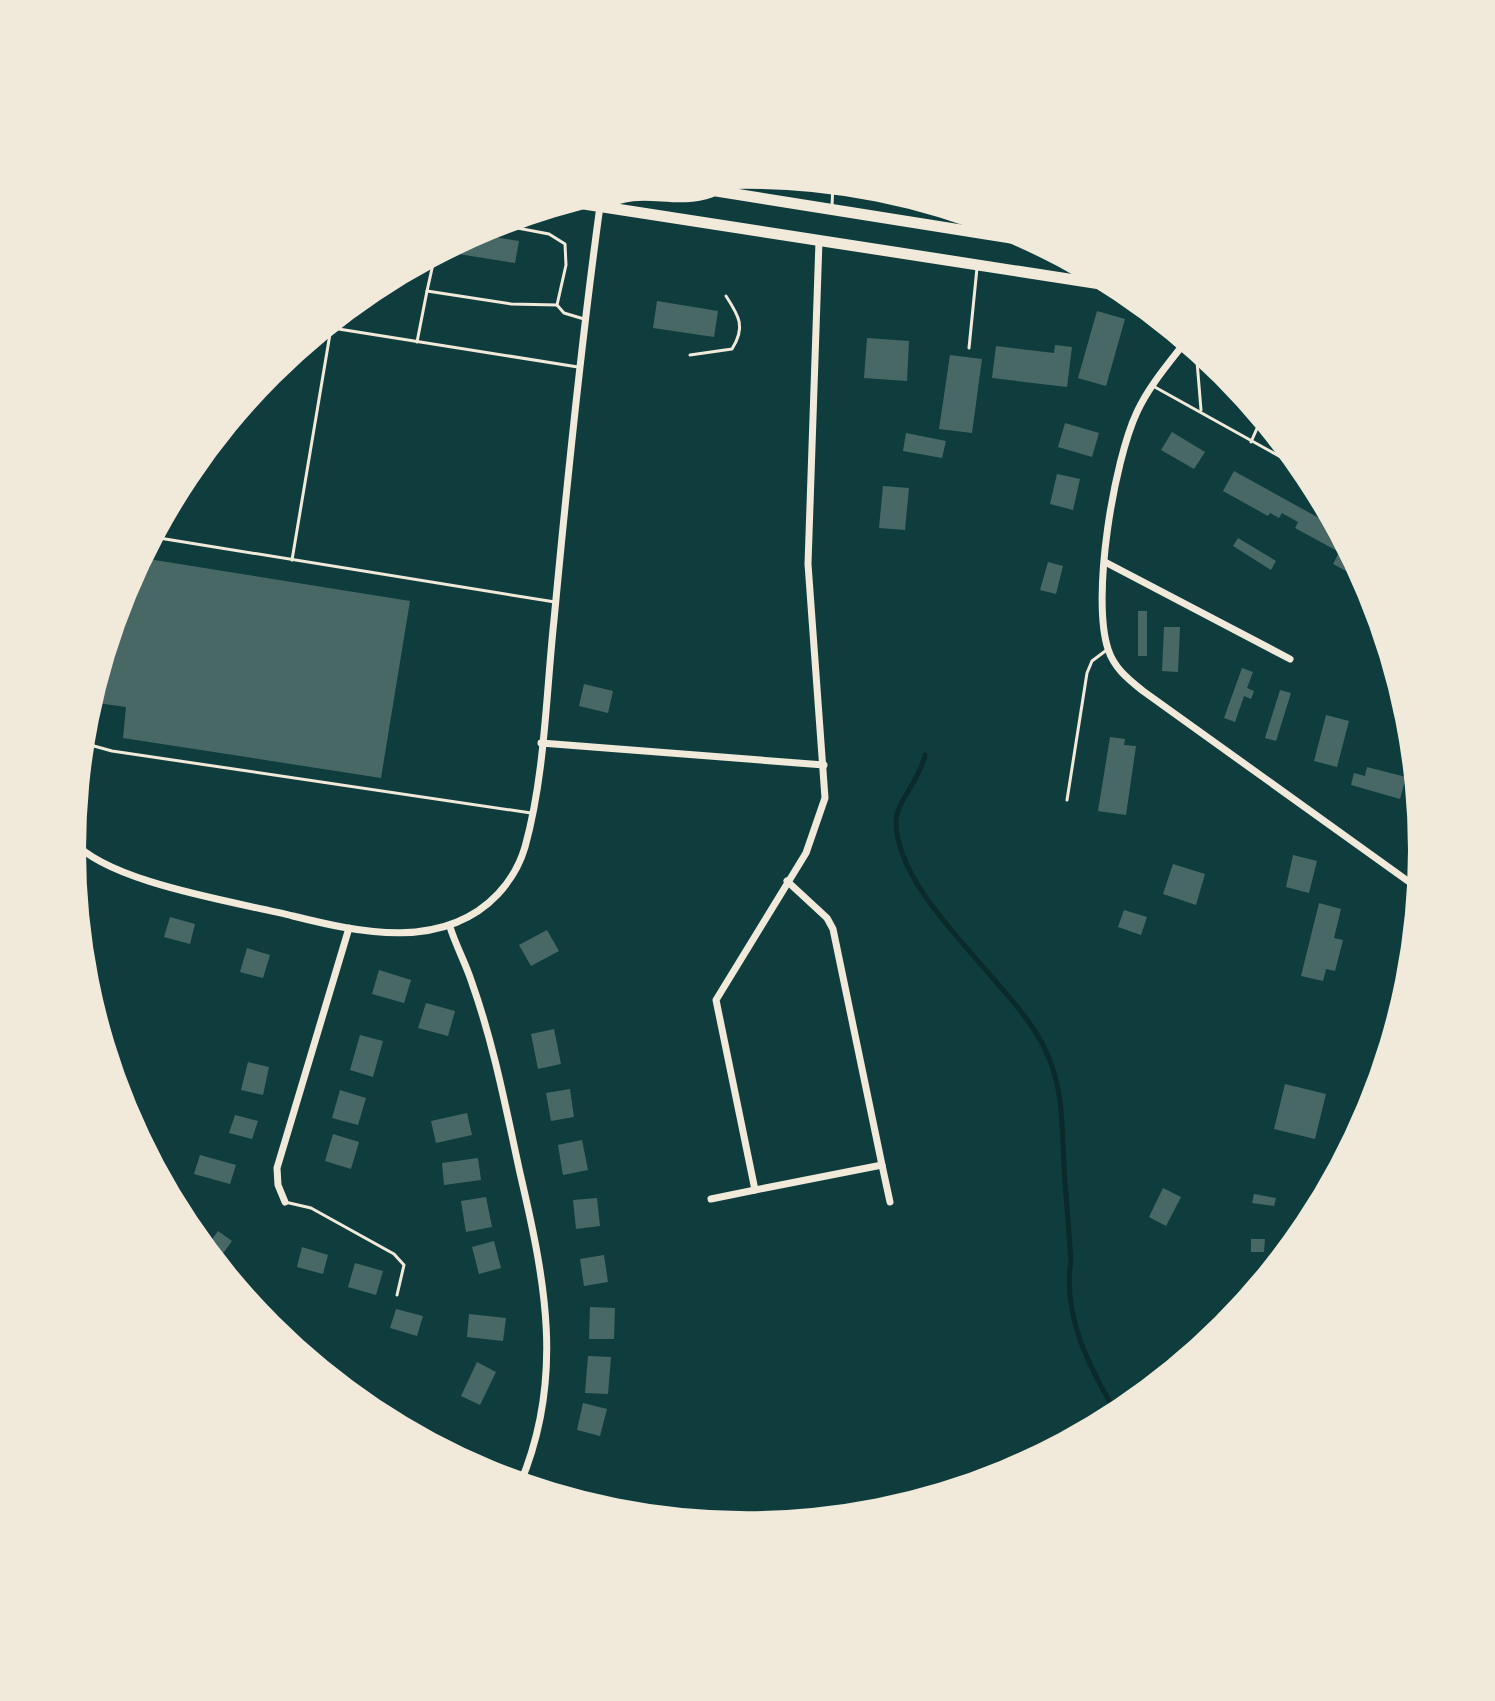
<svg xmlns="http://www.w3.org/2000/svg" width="1495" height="1701" viewBox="0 0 1495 1701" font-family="Georgia,serif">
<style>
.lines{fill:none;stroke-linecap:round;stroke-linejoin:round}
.stream{stroke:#0a2a2b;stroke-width:5}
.building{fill:#486865}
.service{stroke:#f1e9da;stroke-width:3}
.minor{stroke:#f1e9da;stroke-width:7}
.primary{stroke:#f1e9da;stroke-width:11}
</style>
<rect width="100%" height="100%" fill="#0f3d3e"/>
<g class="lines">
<!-- stream -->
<path class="stream" d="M 925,755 C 920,780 896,802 896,822 C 897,899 1013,982 1045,1049 C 1066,1092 1061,1135 1065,1181 C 1067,1207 1069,1234 1071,1260 C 1062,1317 1090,1367 1117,1415"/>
</g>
<!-- building -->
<g class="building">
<polygon points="475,234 519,241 515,263 452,253 453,246"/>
<polygon points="657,301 718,311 714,337 653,328"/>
<polygon points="1097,311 1125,319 1106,386 1078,378"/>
<polygon points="867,338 909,341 907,381 864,378"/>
<polygon points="1055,345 1072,347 1067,387 992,378 996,346 1054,353"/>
<polygon points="950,355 982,359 972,433 939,429"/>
<polygon points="1065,423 1099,433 1092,457 1058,447"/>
<polygon points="1172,432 1205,452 1194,469 1161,450"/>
<polygon points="906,433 946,441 942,458 903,451"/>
<polygon points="1234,471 1337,528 1363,576 1361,579 1333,564 1339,552 1295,528 1298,522 1282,513 1279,518 1270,513 1268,516 1223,491"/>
<polygon points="1057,474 1080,479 1073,510 1050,504"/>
<polygon points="883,486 909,488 905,530 879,528"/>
<polygon points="1238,538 1276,561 1271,570 1233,546"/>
<polygon points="142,558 410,601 381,778 123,738 126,707 90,702 124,592"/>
<polygon points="1048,562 1063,566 1056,594 1040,590"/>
<rect x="1138" y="611" width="9" height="45"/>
<polygon points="1164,627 1180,627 1178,672 1162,671"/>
<polygon points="1242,668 1253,672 1247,688 1254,691 1251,699 1244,696 1235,722 1224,718"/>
<polygon points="584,684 613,691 608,713 579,706"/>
<polygon points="1400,686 1401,688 1409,717 1393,713"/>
<polygon points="1280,690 1291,693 1276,741 1265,738"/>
<polygon points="1326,715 1349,721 1337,767 1314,761"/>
<polygon points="1110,737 1125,739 1124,745 1136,746 1126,815 1098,811"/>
<polygon points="1367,767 1406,777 1400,799 1351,785 1354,773 1365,776"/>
<polygon points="1293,855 1317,861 1309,893 1286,887"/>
<polygon points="1173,864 1205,874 1196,905 1163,894"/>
<polygon points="1319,903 1341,909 1334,938 1343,940 1335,971 1326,969 1323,981 1301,976"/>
<polygon points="1124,910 1147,917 1141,935 1118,927"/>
<polygon points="170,917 195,924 190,944 164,937"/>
<polygon points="547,930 559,951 531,966 519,945"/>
<polygon points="247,948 270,955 263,978 240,972"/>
<polygon points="379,970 411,980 404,1003 372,994"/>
<polygon points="426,1003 455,1011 448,1036 418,1028"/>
<polygon points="554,1029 561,1064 538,1069 531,1034"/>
<polygon points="360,1035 383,1041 373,1077 350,1070"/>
<polygon points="248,1062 269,1067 263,1095 241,1090"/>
<polygon points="1285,1084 1326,1094 1315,1139 1274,1129"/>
<polygon points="570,1089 574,1117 551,1121 546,1093"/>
<polygon points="340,1090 366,1098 358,1125 332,1118"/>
<polygon points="467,1113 472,1135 436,1143 431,1121"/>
<polygon points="235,1115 258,1121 252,1139 229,1133"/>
<polygon points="333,1134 359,1142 351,1169 325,1161"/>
<polygon points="582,1140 588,1170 563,1175 558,1145"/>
<polygon points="200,1155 236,1165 230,1184 194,1174"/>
<polygon points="478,1158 481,1180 444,1185 442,1163"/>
<polygon points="1163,1188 1181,1197 1166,1226 1149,1217"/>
<polygon points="1254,1194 1276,1198 1274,1206 1252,1203"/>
<polygon points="486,1197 492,1227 466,1232 461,1201"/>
<polygon points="597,1198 600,1226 576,1229 573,1200"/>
<polygon points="177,1209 189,1211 187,1227 186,1225"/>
<polygon points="1298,1215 1314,1217 1297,1240 1295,1240"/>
<polygon points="218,1231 232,1241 219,1259 205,1249"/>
<polygon points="1251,1239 1265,1239 1264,1252 1251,1252"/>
<polygon points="494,1241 501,1268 479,1274 472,1247"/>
<polygon points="302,1247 328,1255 323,1274 297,1267"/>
<polygon points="604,1255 608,1282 584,1286 580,1259"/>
<polygon points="355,1263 383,1271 376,1295 348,1287"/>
<polygon points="1263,1283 1250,1297 1249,1284"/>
<polygon points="590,1307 615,1308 614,1339 589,1339"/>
<polygon points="396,1309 423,1316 417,1336 390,1328"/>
<polygon points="469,1314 506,1318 503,1341 467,1337"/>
<polygon points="588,1356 611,1357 608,1394 585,1393"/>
<polygon points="477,1362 496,1372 480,1405 461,1396"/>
<polygon points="583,1403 607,1409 600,1436 577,1430"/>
</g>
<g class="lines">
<!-- service -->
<g class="service">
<polyline points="736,176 737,192"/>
<polyline points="832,206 833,183"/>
<polyline points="496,224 549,234 565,244 566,265 557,305 564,313 584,319"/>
<polyline points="435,255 427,291 511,304 557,305"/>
<polyline points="326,327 578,367"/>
<polyline points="417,342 427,291"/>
<polyline points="969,348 977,268"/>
<polyline points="1196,349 1201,410"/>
<path d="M 690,355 L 732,349 C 746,327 739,316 726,296"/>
<polyline points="1153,386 1306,471"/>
<polyline points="1251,442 1262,417"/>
<polyline points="153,537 555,602"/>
<polyline points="292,560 332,322"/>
<polyline points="83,743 112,751 531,813"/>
<polyline points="1067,800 1087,673 1092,661 1108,649"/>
<polyline points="285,1202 311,1208 394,1254 404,1265 397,1295"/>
</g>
<!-- minor -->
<g class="minor">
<path d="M 1186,341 C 1169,363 1149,386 1137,412 C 1114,461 1091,597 1108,649 C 1114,668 1128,679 1143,691 L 1419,889"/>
<polyline points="1105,562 1290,659"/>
<polyline points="541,743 824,765"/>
<path d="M 73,841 C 109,883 237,902 293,916 C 361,933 444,951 498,894 C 510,881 520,864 525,847 C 545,775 546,694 554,620 C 567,482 581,344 600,206"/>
<polyline points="787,881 827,918 833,929 882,1165 755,1190 716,1000 806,853 825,798 808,564 819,241"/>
<path d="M 450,927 C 456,946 466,964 472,983 C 494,1045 506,1109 520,1173 C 545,1280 565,1378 520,1484"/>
<polyline points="1371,1110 1418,899"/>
<polyline points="882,1165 890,1202"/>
<polyline points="711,1199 755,1190"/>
<polyline points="285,1202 278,1185 277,1168 349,928"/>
</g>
<!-- primary -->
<g class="primary">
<polyline points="666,183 1036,242"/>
<polyline points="571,202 1120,287"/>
<path d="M 600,206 C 643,183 671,206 711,192"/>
</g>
</g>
<!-- crop -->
<path d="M0 0H1495V1701H0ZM86 850a661 661 0 1 1 1322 0a661 661 0 1 1-1322 0Z" fill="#f1e9da" fill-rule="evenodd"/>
</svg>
